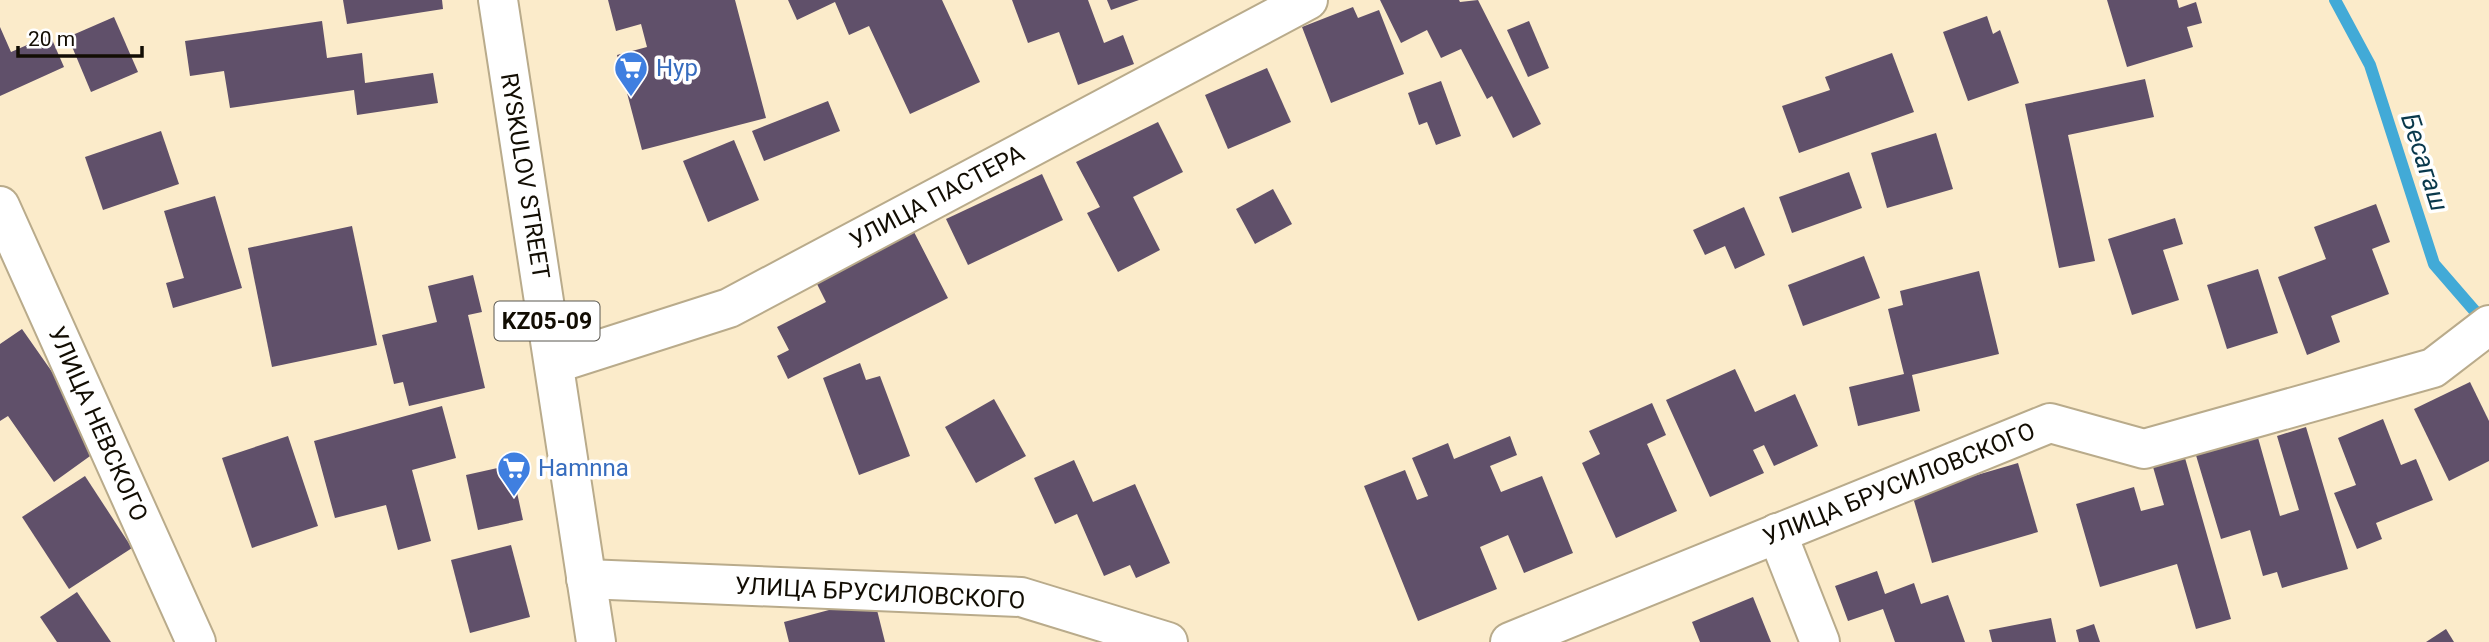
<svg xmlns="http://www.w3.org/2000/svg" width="2489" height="642" viewBox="0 0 2489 642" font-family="Roboto,sans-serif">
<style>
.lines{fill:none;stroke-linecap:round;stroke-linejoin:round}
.stream{stroke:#42aad7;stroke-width:12}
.building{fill:#60506a}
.minor-casing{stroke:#b9ab8b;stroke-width:42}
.primary-casing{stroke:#b9ab8b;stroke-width:42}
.minor{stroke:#fff;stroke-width:38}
.primary{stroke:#fff;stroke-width:38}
.labels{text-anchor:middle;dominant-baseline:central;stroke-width:7;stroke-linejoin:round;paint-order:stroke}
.shield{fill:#fff;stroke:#59564f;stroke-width:2}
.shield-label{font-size:23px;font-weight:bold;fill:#120d03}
.shop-label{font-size:24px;fill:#366cbe;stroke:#fff;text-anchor:start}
.street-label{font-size:24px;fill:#120d03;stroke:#fff}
.water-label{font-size:26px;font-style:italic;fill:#09384b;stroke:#fff}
</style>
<rect width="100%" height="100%" fill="#fbebca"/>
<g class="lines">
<!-- stream -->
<polyline class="stream" points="2335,0 2370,65 2434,264 2486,324"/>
</g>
<!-- building -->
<g class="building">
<polygon points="343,0 442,0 443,9 347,24"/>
<polygon points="608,0 735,0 766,118 642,150 617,55 647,47 641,24 616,31"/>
<polygon points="788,0 942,0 980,82 910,114 869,26 849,35 835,2 797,20"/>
<polygon points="1012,0 1088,0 1104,43 1123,35 1134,64 1078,85 1059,32 1028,43"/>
<polygon points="1107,0 1139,0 1111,10"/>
<polygon points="1380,0 1459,0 1460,2 1478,0 1541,124 1513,138 1492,96 1487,99 1461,49 1441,58 1427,30 1401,43"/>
<polygon points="2107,0 2177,0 2179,8 2196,2 2202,23 2187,27 2193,47 2127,67"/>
<polygon points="1353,7 1358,18 1379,10 1404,74 1331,103 1302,27"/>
<polygon points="1987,16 1993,34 2000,30 2019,83 1968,101 1943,32"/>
<polygon points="114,17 138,72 91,92 68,37"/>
<polygon points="322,21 327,58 362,53 365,83 433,73 438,103 357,115 354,90 230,108 224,71 190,76 185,41"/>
<polygon points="1529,21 1549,68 1528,77 1507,30"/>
<polygon points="0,27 11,52 50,35 64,67 0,96"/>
<polygon points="1892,53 1914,112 1799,153 1782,106 1830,90 1825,77"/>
<polygon points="1267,68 1291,122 1228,149 1205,95"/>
<polygon points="2145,79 2154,117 2068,135 2095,261 2059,268 2025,104"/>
<polygon points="1441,81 1461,136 1436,145 1427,122 1419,125 1408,93"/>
<polygon points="828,101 840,131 764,161 752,131"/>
<polygon points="1158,122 1183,172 1133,197 1160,250 1118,272 1087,213 1100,207 1076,162"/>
<polygon points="161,131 179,184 103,210 85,157"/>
<polygon points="1936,133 1953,189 1887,208 1871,153"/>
<polygon points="734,140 759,200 708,222 683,161"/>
<polygon points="1849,172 1862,208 1792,233 1779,197"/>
<polygon points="1042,174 1063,220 968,265 946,219"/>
<polygon points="1273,189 1292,224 1255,244 1236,209"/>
<polygon points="215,196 242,288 173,308 166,283 184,278 164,211"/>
<polygon points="2376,204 2390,242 2372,249 2389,294 2331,316 2340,342 2307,355 2278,277 2326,259 2314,227"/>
<polygon points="1744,207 1765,255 1735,269 1725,246 1705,255 1693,230"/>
<polygon points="2175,218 2183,244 2163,250 2179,300 2132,315 2108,239"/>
<polygon points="352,226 377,345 272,367 248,248"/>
<polygon points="914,232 948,298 788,379 777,356 789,350 777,327 826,302 816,282"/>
<polygon points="1864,256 1880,298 1803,326 1788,285"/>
<polygon points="2258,269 2278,333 2227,349 2207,285"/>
<polygon points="1979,271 1999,354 1912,375 1920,411 1858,426 1849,387 1904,374 1888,309 1903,305 1900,291"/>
<polygon points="473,275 482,312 468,315 485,388 409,406 403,382 394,384 382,335 437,322 428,286"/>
<polygon points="22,329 104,446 54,482 8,416 0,421 0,344"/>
<polygon points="860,363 866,380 880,376 910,456 859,475 823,378"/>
<polygon points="1735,369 1755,412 1795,394 1818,446 1774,466 1764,445 1753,450 1764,473 1710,497 1666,400"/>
<polygon points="2470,382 2489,421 2489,461 2449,481 2414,409"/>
<polygon points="994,399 1026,456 976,483 945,427"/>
<polygon points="1652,403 1666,435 1647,444 1677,511 1616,538 1582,463 1600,454 1589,431"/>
<polygon points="442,406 456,458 412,470 431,541 398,550 386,505 335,518 314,441"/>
<polygon points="2383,419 2401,465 2416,459 2433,500 2376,523 2382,539 2357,549 2334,493 2356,485 2338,438"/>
<polygon points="2306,427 2348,569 2282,588 2277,572 2263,576 2250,530 2221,539 2195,452 2257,434 2280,516 2299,510 2277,436"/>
<polygon points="288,436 318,526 252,548 222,458"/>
<polygon points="1510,436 1517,455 1490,466 1501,492 1542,476 1573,553 1524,573 1508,535 1480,547 1497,589 1418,621 1364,486 1405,470 1417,500 1428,496 1412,458 1448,443 1454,459"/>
<polygon points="2185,458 2231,619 2196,629 2177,564 2100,587 2076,504 2134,487 2141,511 2164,505 2153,467"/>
<polygon points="1074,460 1093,502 1135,484 1170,563 1136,578 1130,565 1104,576 1077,514 1055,524 1034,478"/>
<polygon points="2018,463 2038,532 1932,563 1912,494"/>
<polygon points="511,465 523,520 478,530 466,475"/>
<polygon points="85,476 132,548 69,589 22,517"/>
<polygon points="511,545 530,617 470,633 451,560"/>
<polygon points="1877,571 1885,594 1914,583 1921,604 1948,595 1965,642 1895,642 1883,609 1848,621 1835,586"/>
<polygon points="77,592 111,642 57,642 40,617"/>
<polygon points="1753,597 1771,642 1700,642 1692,622"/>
<polygon points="874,598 885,642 789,642 784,622"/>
<polygon points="2051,618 2056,642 1992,642 1989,630"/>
<polygon points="2094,624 2100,642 2079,642 2076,630"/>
<polygon points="2446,629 2454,642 2426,642"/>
</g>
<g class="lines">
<!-- minor casing -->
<g class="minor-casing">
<g id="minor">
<polyline points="0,206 196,642"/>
<polyline points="554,364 729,308 1308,0"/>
<polyline points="1777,533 1820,642"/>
<polyline points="586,579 1021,597 1168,642"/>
<polyline points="1510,642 2050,423 2144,449 2433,368 2489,325"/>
</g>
</g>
<!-- primary casing -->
<g class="primary-casing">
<polyline id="primary" points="498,0 596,642"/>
</g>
<!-- minor -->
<use href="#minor" class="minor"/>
<!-- primary -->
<use href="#primary" class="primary"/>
</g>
<!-- icons -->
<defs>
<g id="supermarket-pin" transform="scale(1.75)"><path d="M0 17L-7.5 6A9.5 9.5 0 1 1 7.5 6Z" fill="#3f7fe0" stroke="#fff"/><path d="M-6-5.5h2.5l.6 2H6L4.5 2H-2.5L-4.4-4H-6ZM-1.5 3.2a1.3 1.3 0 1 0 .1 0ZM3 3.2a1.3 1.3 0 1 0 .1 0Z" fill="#fff"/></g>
</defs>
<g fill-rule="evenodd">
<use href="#supermarket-pin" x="631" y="68"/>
<use href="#supermarket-pin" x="514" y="468"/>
</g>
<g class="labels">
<!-- shield labels -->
<rect class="shield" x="494.5" y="301.5" width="105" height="39" rx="5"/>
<g class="shield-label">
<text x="547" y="321">KZ05-09</text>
</g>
<!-- shop labels -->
<g class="shop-label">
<text x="656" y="68">Hyp</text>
<text x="538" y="468">Hamnna</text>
</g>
<!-- street labels -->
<g class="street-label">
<text transform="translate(525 176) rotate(81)">RYSKULOV STREET</text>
<text transform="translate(937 197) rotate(-28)">УЛИЦА ПАСТЕРА</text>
<text transform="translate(98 424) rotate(66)">УЛИЦА НЕВСКОГО</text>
<text transform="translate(1899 484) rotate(-22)">УЛИЦА БРУСИЛОВСКОГО</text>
<text transform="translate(880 593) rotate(3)">УЛИЦА БРУСИЛОВСКОГО</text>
</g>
<!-- water labels -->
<g class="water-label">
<text transform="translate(2425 162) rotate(72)">Бесагаш</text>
</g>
</g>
<!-- scale -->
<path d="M18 46v10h124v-10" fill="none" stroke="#120d03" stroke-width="3.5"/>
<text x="28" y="46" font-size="21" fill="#120d03" stroke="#ffffff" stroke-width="5" paint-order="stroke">20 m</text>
</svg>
